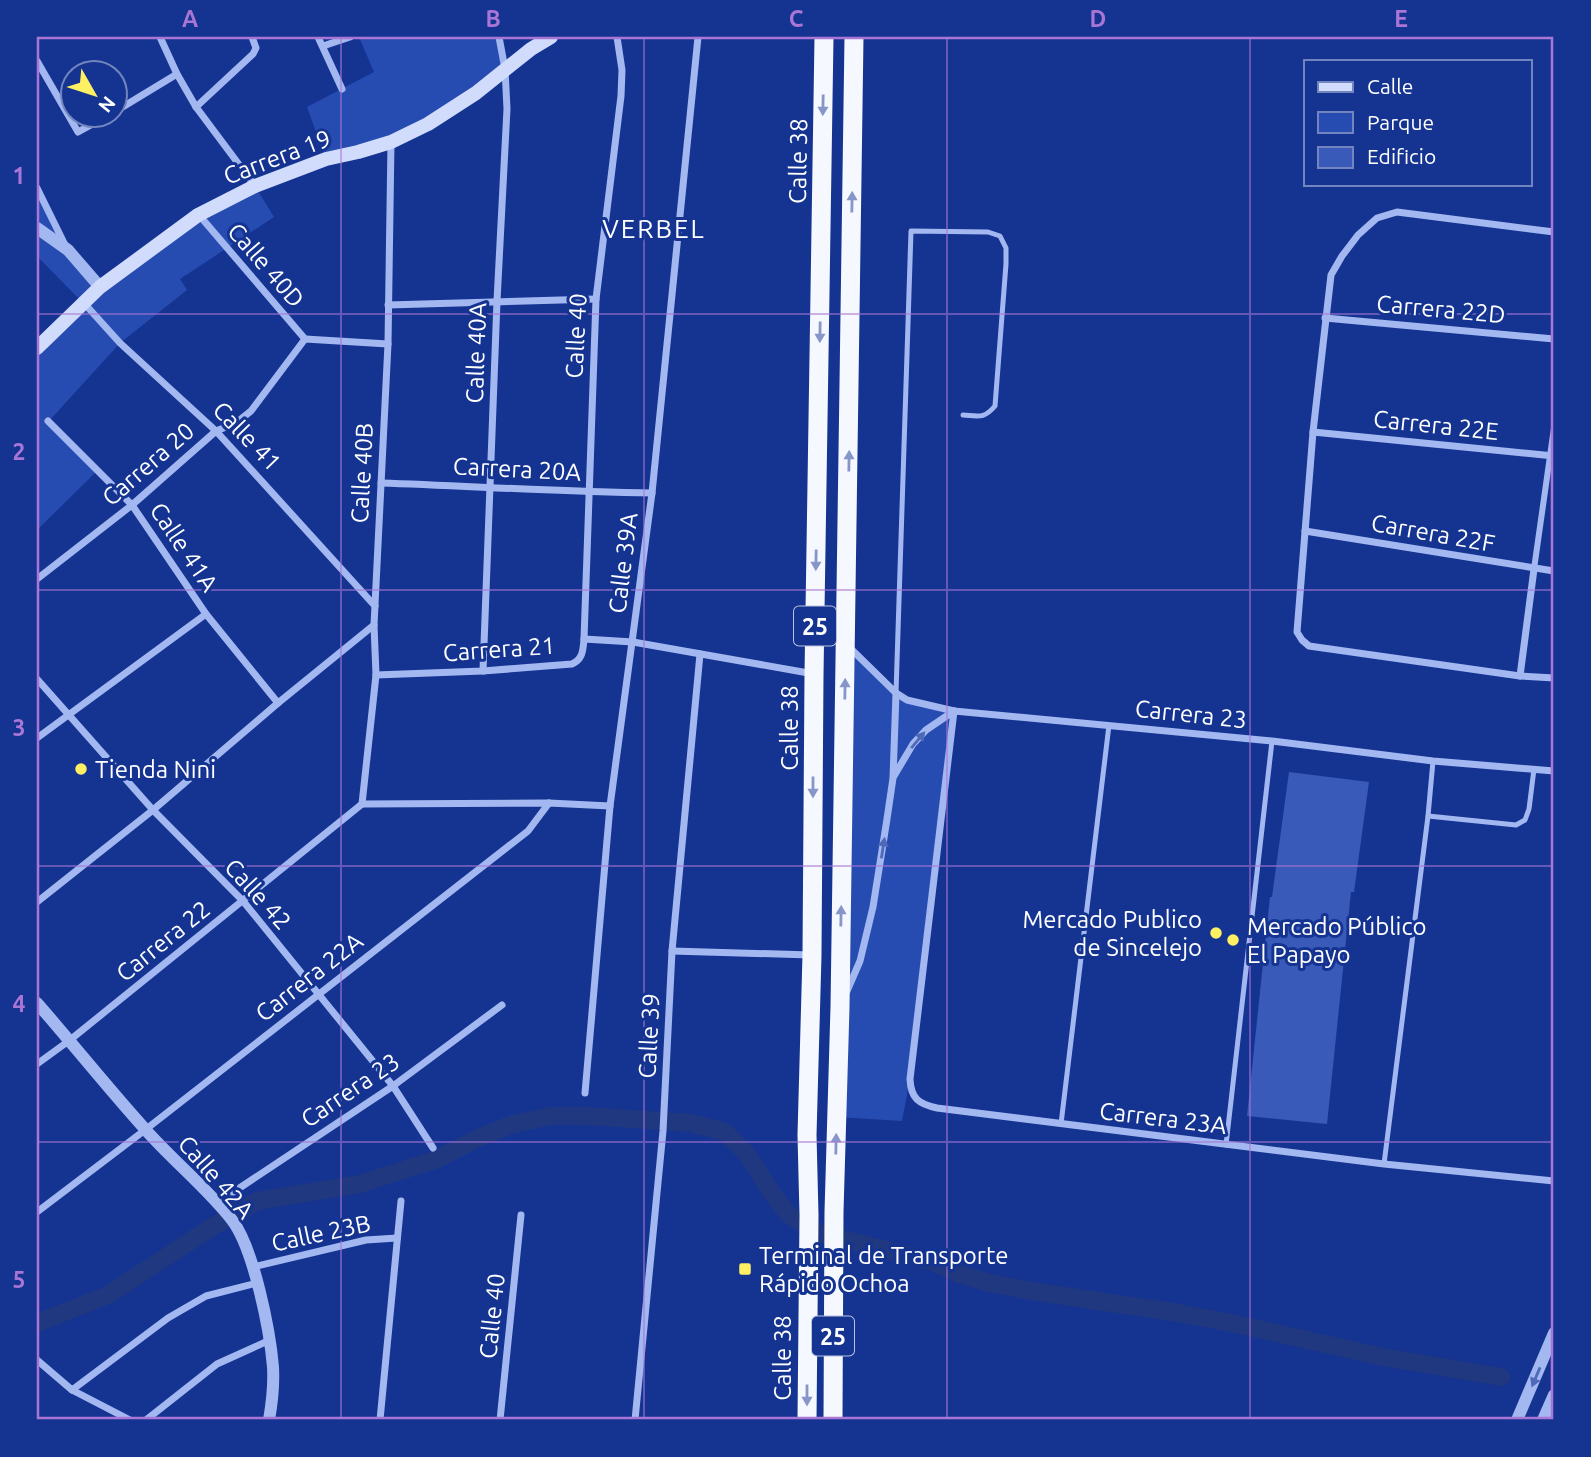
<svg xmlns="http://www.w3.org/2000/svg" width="1591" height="1457" viewBox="0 0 1591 1457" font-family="Ubuntu,sans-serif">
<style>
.green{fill:#274cb1}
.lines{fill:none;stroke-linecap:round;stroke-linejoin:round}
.canal{stroke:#20387f;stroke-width:18}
.building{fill:#395ab9}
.service{stroke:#a3b8f1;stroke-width:5}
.pedestrian{stroke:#a3b8f1;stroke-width:6}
.minor{stroke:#a3b8f1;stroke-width:7}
.tertiary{stroke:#a3b8f1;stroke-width:12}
.secondary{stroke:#d1dcfc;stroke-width:14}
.trunk{stroke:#f6f8ff;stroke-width:19}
.oneway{fill:#8696c8}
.oneway2{fill:#4e69b8}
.grid{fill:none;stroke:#a976d5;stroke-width:2;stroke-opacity:0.55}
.poi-dot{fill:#ffef63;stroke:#153492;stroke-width:2.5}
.labels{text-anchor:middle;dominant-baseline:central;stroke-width:6;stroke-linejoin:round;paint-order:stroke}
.shield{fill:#153492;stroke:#b9c2de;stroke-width:2}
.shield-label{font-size:23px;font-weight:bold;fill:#fff}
.street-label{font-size:24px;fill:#fff;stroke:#153492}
.poi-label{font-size:24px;fill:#fff;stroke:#153492;text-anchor:start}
.neighbourhood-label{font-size:26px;letter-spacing:2px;fill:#fff;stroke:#153492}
.neatline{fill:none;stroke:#a976d5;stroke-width:2.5}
.grid-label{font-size:23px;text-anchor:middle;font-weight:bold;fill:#a976d5}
</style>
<rect width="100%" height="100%" fill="#153492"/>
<!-- green -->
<g class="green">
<polygon points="359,37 497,37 505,69 428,124 326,159 307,107 374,72"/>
<polygon points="255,186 274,217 180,279 187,290 120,343 49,421 98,470 37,530 37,348 82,302 37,256 37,189 68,250 100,287"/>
<polygon points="846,644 907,700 954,711 910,1079 902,1121 837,1117"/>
</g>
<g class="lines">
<!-- canal -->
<polyline class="canal" points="37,1323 108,1295 212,1227 257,1201 360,1184 438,1159 476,1139 510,1125 550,1116 588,1116 691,1123 725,1132 747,1154 771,1192 789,1215 821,1234 931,1261 959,1274 990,1283 1031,1291 1179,1313 1236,1324 1383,1357 1501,1377"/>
</g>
<!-- building -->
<polygon class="building" points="1289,772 1369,782 1354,892 1351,892 1327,1124 1247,1116 1270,897 1272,897"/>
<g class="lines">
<!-- service -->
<g class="service">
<path d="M 896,693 L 911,231 L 988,232 L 1000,236 L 1006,248 L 1006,264 L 995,406 C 984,419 979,416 963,415"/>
<polyline points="1428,816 1516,825 1525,820 1529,809 1534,769"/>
<polyline points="1061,1124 1109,725"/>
<polyline points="1226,1145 1272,741"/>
<polyline points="1384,1164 1428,816 1433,761"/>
</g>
<!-- pedestrian -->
<polyline class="pedestrian" points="1534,569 1554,428"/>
<!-- minor -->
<g class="minor">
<polyline points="160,37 177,74 196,107 255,186"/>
<polyline points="318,37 342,89"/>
<polyline points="323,46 350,37"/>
<polyline points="37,61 78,132 107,116"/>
<polyline points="196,107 253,54 256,48 252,37"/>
<polyline points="116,111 177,74"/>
<polyline points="37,188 66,247"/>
<polyline points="199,215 305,339"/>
<polyline points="1554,232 1397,212 1377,218 1358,235 1342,256 1331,275 1313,432 1297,632 1302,640 1309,646 1520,676 1554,678"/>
<polyline points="83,302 120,343 216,431 375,606"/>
<polyline points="388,305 596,299"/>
<polyline points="1325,318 1554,339"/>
<polyline points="48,421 132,505 206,614 278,703"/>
<polyline points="1313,432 1554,456"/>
<path d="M 381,483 C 471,486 562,492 652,493"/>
<polyline points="1305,531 1554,571"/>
<polyline points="37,579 132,505 216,431 236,423 251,411 305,339 388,344"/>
<polyline points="584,639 596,299 621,96 622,70 617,37"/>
<polyline points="849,647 896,693 907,700 954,711 1272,741 1433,761 1554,771"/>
<polyline points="483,671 497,301 507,109 505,69 499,37"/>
<path d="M 376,675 L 483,671 L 572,664 C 583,659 583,650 584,639 L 633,642 L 814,674"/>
<polyline points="1520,676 1534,569"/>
<polyline points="37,679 153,810 243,901 393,1086 433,1148"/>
<path d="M 954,711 L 910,1079 C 911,1099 919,1104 937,1108 L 1384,1164 L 1554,1181"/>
<polyline points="37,738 206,614"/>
<polyline points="894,776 913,744 926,730 954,711"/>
<polyline points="362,804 376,675 374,625 388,344 391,142"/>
<polyline points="37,902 153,810 278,703 374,625"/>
<polyline points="672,951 811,955"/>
<polyline points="847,991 860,961 873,907 887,819 893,778 896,693"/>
<polyline points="37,1064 70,1040 362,804 549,803 610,806"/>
<polyline points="585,1093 610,806 652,493 698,37"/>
<polyline points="217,1203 393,1086 502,1005"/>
<polyline points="37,1212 145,1130 528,831 549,803"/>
<polyline points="253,1267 366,1240 397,1238"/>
<polyline points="37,1360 72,1390 130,1420"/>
<polyline points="72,1390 168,1318 206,1296 257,1283"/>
<polyline points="146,1420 217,1364 270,1340"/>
<polyline points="380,1420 401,1201"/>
<polyline points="500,1420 521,1215"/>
<polyline points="635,1420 663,1131 672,951 700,654"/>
</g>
<!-- tertiary -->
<g class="tertiary">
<polyline points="37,228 68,250 100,287"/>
<path d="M 37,1003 C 73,1044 107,1087 144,1128 C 172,1160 206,1187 232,1220 C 254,1249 270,1331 273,1367 C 274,1385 272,1403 269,1420"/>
<polyline points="1517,1420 1554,1333"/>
<polyline points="1543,1420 1554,1395"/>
</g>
<!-- secondary -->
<polyline class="secondary" points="37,348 100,287 198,215 255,186 326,159 358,152 391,142 428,124 476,93 531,49 551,37"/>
<!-- trunk -->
<g class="trunk">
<polyline points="807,1420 809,1215 807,1135 812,955 814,675 824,37"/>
<polyline points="833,1420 834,1212 840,1007 854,37"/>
</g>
</g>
<!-- one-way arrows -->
<defs><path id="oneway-solid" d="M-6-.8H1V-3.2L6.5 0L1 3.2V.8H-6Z" transform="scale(1.75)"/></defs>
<g class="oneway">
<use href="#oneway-solid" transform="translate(823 105) rotate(91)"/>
<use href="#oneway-solid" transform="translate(852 202) rotate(-89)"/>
<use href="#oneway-solid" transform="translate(820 332) rotate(91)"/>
<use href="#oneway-solid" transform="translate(849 461) rotate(-89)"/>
<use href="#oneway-solid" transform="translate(816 560) rotate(91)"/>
<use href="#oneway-solid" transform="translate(845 689) rotate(-89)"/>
<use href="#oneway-solid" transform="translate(813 787) rotate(90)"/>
<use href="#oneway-solid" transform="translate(841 916) rotate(-89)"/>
<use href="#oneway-solid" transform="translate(836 1144) rotate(-89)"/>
<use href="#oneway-solid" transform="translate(807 1395) rotate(90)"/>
</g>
<g class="oneway2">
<use href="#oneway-solid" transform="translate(918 740) rotate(-50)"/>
<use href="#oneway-solid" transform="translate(883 848) rotate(-81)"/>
<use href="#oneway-solid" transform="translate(1536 1377) rotate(113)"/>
</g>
<!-- grid -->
<path class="grid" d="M 341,37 L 341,1420M 644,37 L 644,1420M 947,37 L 947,1420M 1250,37 L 1250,1420M 37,314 L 1554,314M 37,590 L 1554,590M 37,866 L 1554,866M 37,1142 L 1554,1142"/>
<!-- markers -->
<g class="poi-dot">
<circle cx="81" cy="769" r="7"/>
<circle cx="1216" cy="933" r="7"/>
<circle cx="1233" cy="940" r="7"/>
<rect x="738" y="1262" width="14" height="14" rx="3.5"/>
</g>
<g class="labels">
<!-- shield labels -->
<g class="shield">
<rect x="794" y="606.5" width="42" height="39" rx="5"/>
<rect x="812" y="1316.5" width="42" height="39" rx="5"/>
</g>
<g class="shield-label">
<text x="815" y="626">25</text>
<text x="833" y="1336">25</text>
</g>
<!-- street labels -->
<g class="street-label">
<text transform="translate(277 157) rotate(-21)">Carrera 19</text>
<text transform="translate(798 161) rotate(-89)">Calle 38</text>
<text transform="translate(266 265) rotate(49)">Calle 40D</text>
<text transform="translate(1441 309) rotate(5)">Carrera 22D</text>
<text transform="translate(576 336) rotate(-87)">Calle 40</text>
<text transform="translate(476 353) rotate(-88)">Calle 40A</text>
<text transform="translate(1436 425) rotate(6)">Carrera 22E</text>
<text transform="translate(247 436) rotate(46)">Calle 41</text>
<text transform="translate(148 464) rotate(-41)">Carrera 20</text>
<text transform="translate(517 469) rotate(3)">Carrera 20A</text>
<text transform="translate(362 473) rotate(-87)">Calle 40B</text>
<text transform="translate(1433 533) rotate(10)">Carrera 22F</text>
<text transform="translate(184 547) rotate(56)">Calle 41A</text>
<text transform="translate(623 563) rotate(-83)">Calle 39A</text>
<text transform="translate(499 649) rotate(-4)">Carrera 21</text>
<text transform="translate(1191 714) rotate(6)">Carrera 23</text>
<text transform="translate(789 728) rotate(-90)">Calle 38</text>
<text transform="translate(258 894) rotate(48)">Calle 42</text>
<text transform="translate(163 941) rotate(-39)">Carrera 22</text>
<text transform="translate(309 977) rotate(-38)">Carrera 22A</text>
<text transform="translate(649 1036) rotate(-87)">Calle 39</text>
<text transform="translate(350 1090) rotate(-34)">Carrera 23</text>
<text transform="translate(1163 1118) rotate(7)">Carrera 23A</text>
<text transform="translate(216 1177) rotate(49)">Calle 42A</text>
<text transform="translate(321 1233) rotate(-12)">Calle 23B</text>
<text transform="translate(492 1316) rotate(-84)">Calle 40</text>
<text transform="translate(782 1358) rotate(-90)">Calle 38</text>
</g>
<!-- poi labels -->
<g class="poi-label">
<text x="95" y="769">Tienda Nini</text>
<text x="1202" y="919" text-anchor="end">Mercado Publico<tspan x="1202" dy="28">de Sincelejo</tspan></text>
<text x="1247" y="926">Mercado Público<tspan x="1247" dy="28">El Papayo</tspan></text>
<text x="759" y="1255">Terminal de Transporte<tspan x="759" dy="28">Rápido Ochoa</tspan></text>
</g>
<!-- neighbourhood labels -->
<g class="neighbourhood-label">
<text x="654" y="228">VERBEL</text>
</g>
</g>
<!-- border -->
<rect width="1591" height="1457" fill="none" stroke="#153492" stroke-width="77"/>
<!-- legend -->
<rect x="1304" y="60" width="228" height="126" fill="#153492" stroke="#7385be" stroke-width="2"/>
<rect x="1318" y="82" width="35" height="10" fill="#d1dcfc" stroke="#7385be" stroke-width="2"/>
<text x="1367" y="94" font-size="21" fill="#ffffff">Calle</text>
<rect x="1318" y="112" width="35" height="21" fill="#274cb1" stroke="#7385be" stroke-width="2"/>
<text x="1367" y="130" font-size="21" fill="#ffffff">Parque</text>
<rect x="1318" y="147" width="35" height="21" fill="#395ab9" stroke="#7385be" stroke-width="2"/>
<text x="1367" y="164" font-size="21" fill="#ffffff">Edificio</text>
<!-- north arrow -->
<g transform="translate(94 94) rotate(129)"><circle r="33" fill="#153492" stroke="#7385be" stroke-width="2"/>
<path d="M0-5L12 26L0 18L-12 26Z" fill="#ffef63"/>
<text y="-10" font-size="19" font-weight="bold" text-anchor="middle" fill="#ffffff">N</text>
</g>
<rect x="38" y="38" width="1514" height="1380" class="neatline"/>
<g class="grid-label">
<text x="190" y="27">A</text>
<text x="493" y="27">B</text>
<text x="796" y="27">C</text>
<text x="1098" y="27">D</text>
<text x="1401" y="27">E</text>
<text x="19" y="184">1</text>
<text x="19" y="460">2</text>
<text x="19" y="736">3</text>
<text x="19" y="1012">4</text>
<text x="19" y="1288">5</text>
</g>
</svg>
